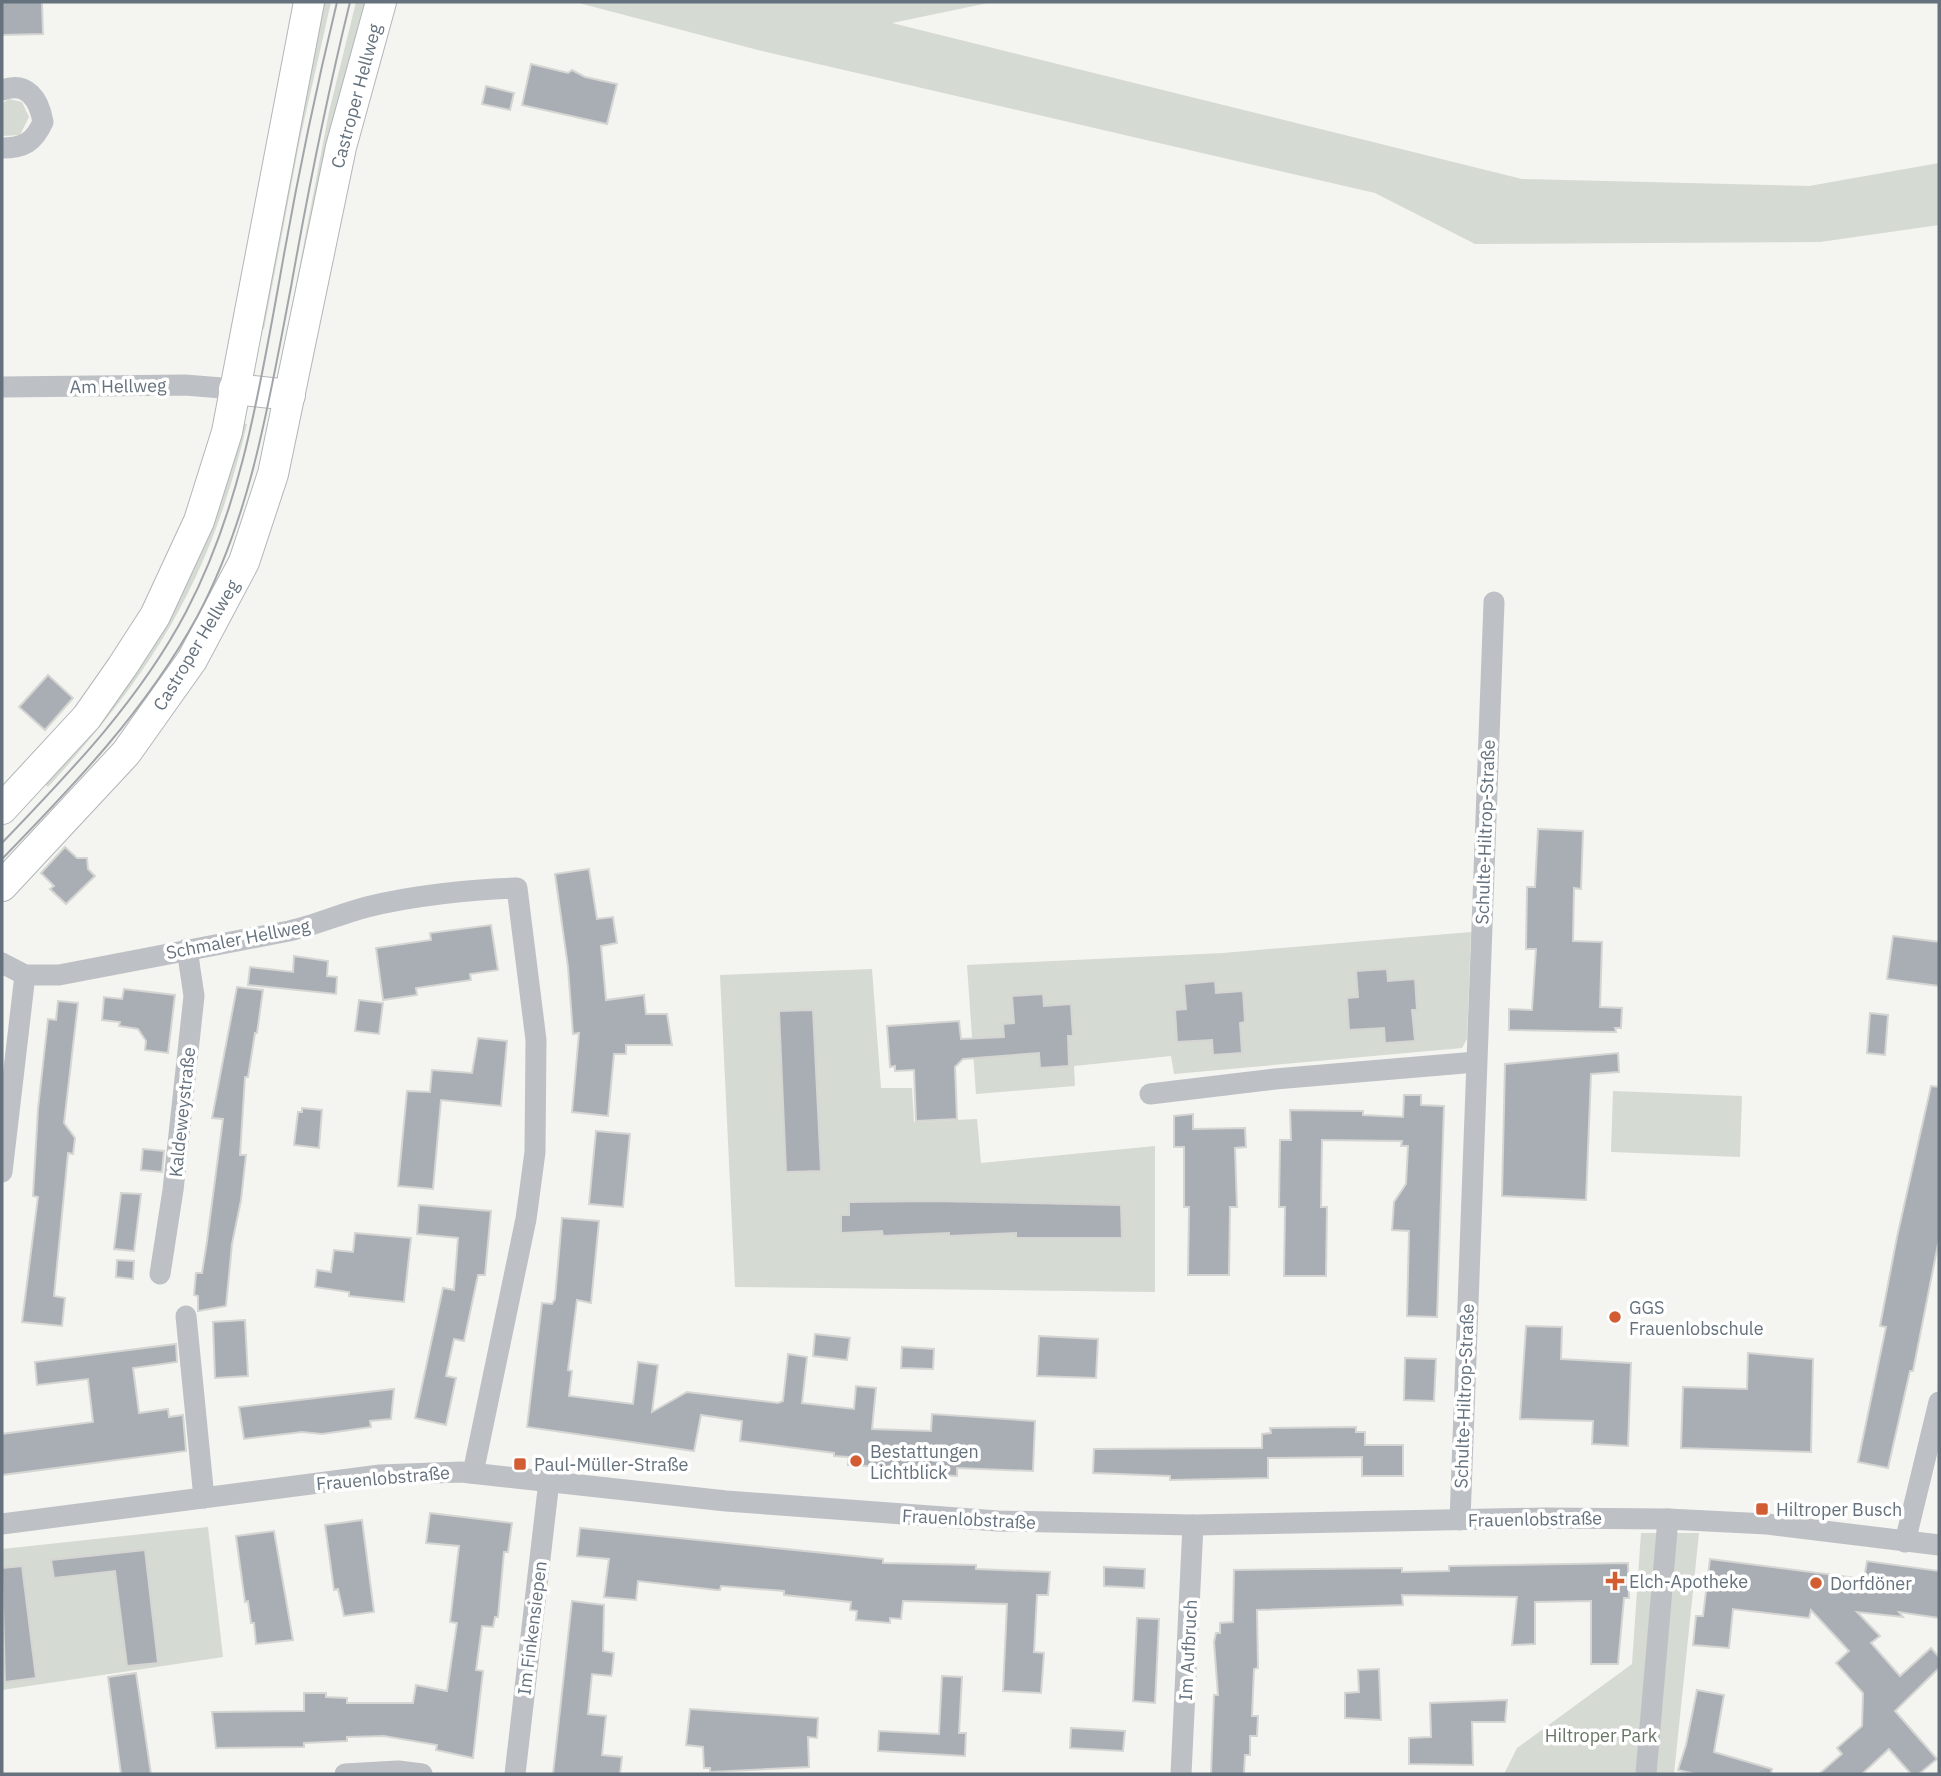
<svg xmlns="http://www.w3.org/2000/svg" width="1941" height="1776" viewBox="0 0 1941 1776" font-family="'IBM Plex Sans',sans-serif">
<style>
.green{fill:#d5dad2}
.building{fill:#a8aeb3;stroke:#d5d5d3;stroke-width:2}
.lines{fill:none;stroke-linecap:round;stroke-linejoin:round}
.secondary-casing{stroke:#b2b6ba;stroke-width:32}
.minor{stroke:#bdc0c4;stroke-width:21}
.secondary{stroke:#fff;stroke-width:30}
.tram{stroke:#a1a5aa;stroke-width:2}
.poi-dot{fill:#d25d32;stroke:#fff;stroke-width:2.5}
.labels{text-anchor:middle;dominant-baseline:central;stroke-width:7;stroke-linejoin:round;paint-order:stroke}
.street-label{font-size:18px;fill:#65727e;stroke:#fff}
.poi-label{font-size:18px;fill:#65727e;stroke:#fff;text-anchor:start}
.park-label{font-size:18px;fill:#677664;stroke:#fff}
</style>
<rect width="100%" height="100%" fill="#f4f4f0"/>
<!-- green -->
<g class="green">
<polygon points="322,2 331,2 300,139 264,329 257,327"/>
<polygon points="356,2 372,2 294,334 287,332 329,112"/>
<polygon points="575,2 993,2 892,23 1522,179 1809,186 1939,163 1939,225 1820,242 1475,244 1375,193 758,50"/>
<polygon points="9,99 22,102 29,117 20,135 2,136 2,103"/>
<path d="M 242,423 L 247,424 C 210,580 155,669 48,787 L 43,782 L 81,738 Z"/>
<polygon points="1471,932 1467,1039 1462,1048 1174,1074 1171,1056 1074,1066 1075,1086 976,1094 967,965 1223,953"/>
<polygon points="872,969 881,1088 912,1088 914,1122 977,1119 981,1163 1155,1146 1155,1292 735,1287 720,975"/>
<polygon points="1613,1091 1742,1096 1740,1157 1611,1152"/>
<polygon points="208,1527 223,1657 2,1690 2,1549"/>
<polygon points="1641,1533 1699,1533 1674,1774 1504,1774 1517,1748 1632,1664"/>
</g>
<!-- building -->
<g class="building">
<polygon points="2,2 42,2 43,34 2,35"/>
<polygon points="531,64 568,73 572,70 585,77 617,84 607,124 522,105"/>
<polygon points="486,86 514,93 510,110 482,104"/>
<polygon points="48,675 73,698 45,730 19,707"/>
<polygon points="1538,829 1583,831 1581,889 1574,888 1573,941 1602,942 1600,1007 1622,1008 1621,1028 1615,1028 1616,1032 1509,1030 1509,1009 1532,1010 1536,949 1526,949 1527,887 1535,887"/>
<polygon points="65,847 77,858 87,858 88,869 95,876 66,904 50,889 54,886 41,873"/>
<polygon points="589,869 597,919 613,917 617,943 601,946 606,1000 644,995 646,1014 667,1014 672,1045 626,1045 626,1054 614,1054 608,1116 572,1112 579,1033 573,1034 568,967 555,874"/>
<polygon points="491,925 498,970 470,974 471,980 416,988 417,995 383,1000 376,948 431,940 430,933"/>
<polygon points="1893,936 1939,942 1939,986 1887,979"/>
<polygon points="294,956 328,961 327,976 337,977 336,994 248,985 250,967 293,972"/>
<polygon points="1387,969 1388,981 1415,979 1417,1010 1412,1010 1415,1041 1385,1043 1384,1028 1349,1030 1347,998 1358,997 1356,971"/>
<polygon points="1215,981 1216,993 1243,991 1245,1022 1240,1023 1242,1053 1213,1055 1212,1040 1177,1042 1175,1010 1186,1009 1184,984"/>
<polygon points="237,987 263,990 257,1033 255,1033 248,1077 245,1077 240,1155 246,1155 241,1200 232,1244 226,1306 198,1311 198,1296 194,1295 196,1273 202,1273 207,1241 223,1119 212,1118"/>
<polygon points="124,989 175,995 168,1053 145,1050 146,1041 138,1029 119,1026 120,1022 102,1020 104,997 122,999"/>
<polygon points="1043,994 1044,1006 1071,1004 1073,1036 1068,1036 1069,1066 1040,1068 1039,1053 963,1059 955,1067 957,1119 916,1121 914,1070 895,1071 895,1066 890,1067 887,1026 959,1021 961,1039 1004,1037 1003,1024 1014,1023 1012,996"/>
<polygon points="359,1000 383,1003 379,1034 355,1031"/>
<polygon points="58,1001 78,1003 64,1123 75,1138 73,1154 68,1153 54,1296 65,1298 62,1326 22,1322 38,1197 33,1196 38,1109 48,1019 56,1020"/>
<polygon points="813,1010 821,1171 786,1172 779,1011"/>
<polygon points="1870,1013 1888,1015 1885,1055 1867,1053"/>
<polygon points="478,1038 507,1041 501,1106 441,1100 433,1189 398,1186 407,1091 430,1092 432,1070 472,1073"/>
<polygon points="1618,1053 1619,1072 1591,1074 1586,1200 1502,1196 1505,1064"/>
<polygon points="1931,1086 1939,1087 1939,1239 1913,1371 1910,1371 1888,1468 1858,1462 1886,1327 1880,1326 1897,1237"/>
<polygon points="1404,1095 1421,1095 1421,1105 1444,1106 1437,1317 1407,1316 1409,1231 1392,1230 1394,1202 1406,1184 1408,1146 1401,1146 1402,1141 1322,1140 1321,1207 1327,1207 1326,1276 1284,1276 1285,1207 1279,1207 1280,1140 1291,1140 1290,1110 1363,1111 1363,1115 1403,1117"/>
<polygon points="302,1108 322,1110 319,1148 294,1145 298,1112 302,1112"/>
<polygon points="1193,1114 1193,1129 1245,1128 1246,1147 1235,1148 1237,1207 1230,1207 1229,1275 1188,1275 1189,1207 1184,1207 1184,1147 1174,1147 1174,1116"/>
<polygon points="596,1131 630,1134 623,1207 589,1204"/>
<polygon points="143,1149 164,1151 162,1172 141,1170"/>
<polygon points="121,1193 141,1194 134,1251 114,1249"/>
<polygon points="933,1201 1121,1205 1122,1238 1016,1238 1016,1233 949,1236 949,1233 883,1236 882,1231 841,1233 841,1215 849,1215 849,1202"/>
<polygon points="419,1205 491,1211 485,1275 478,1275 464,1341 454,1339 446,1376 456,1378 446,1425 415,1418 443,1288 454,1290 458,1238 417,1234"/>
<polygon points="562,1218 599,1221 591,1303 577,1300 568,1370 572,1371 569,1396 633,1404 638,1362 658,1365 652,1412 687,1392 778,1403 783,1401 788,1354 807,1357 802,1403 854,1409 856,1386 876,1388 872,1429 931,1431 932,1414 1035,1421 1033,1471 957,1468 957,1476 938,1475 939,1470 848,1465 849,1457 834,1456 834,1453 740,1441 742,1421 701,1415 694,1451 527,1427 542,1303 552,1304 555,1299"/>
<polygon points="355,1233 411,1238 404,1302 349,1296 349,1292 315,1287 317,1270 331,1272 334,1250 353,1252"/>
<polygon points="117,1260 134,1261 133,1279 116,1277"/>
<polygon points="245,1320 248,1376 215,1378 213,1322"/>
<polygon points="1526,1326 1562,1327 1561,1359 1631,1363 1628,1446 1592,1444 1593,1421 1520,1419"/>
<polygon points="815,1334 850,1338 847,1360 813,1356"/>
<polygon points="1039,1336 1098,1339 1096,1378 1037,1376"/>
<polygon points="176,1344 177,1362 133,1368 139,1413 168,1409 169,1417 183,1415 186,1451 2,1475 2,1434 93,1422 88,1379 37,1385 35,1362"/>
<polygon points="902,1347 934,1349 933,1369 901,1368"/>
<polygon points="1748,1353 1813,1359 1811,1452 1681,1448 1683,1387 1747,1389"/>
<polygon points="1405,1358 1436,1359 1434,1401 1404,1400"/>
<polygon points="394,1389 391,1419 370,1421 371,1427 322,1434 302,1432 244,1439 239,1407"/>
<polygon points="1356,1427 1356,1432 1365,1432 1365,1445 1403,1445 1403,1476 1362,1476 1362,1457 1268,1458 1268,1478 1170,1480 1170,1476 1093,1473 1094,1449 1262,1448 1262,1434 1271,1433 1270,1428"/>
<polygon points="430,1513 512,1523 508,1552 504,1552 498,1617 495,1617 493,1627 482,1626 476,1670 483,1671 473,1758 436,1750 437,1745 384,1736 347,1737 347,1741 304,1743 304,1747 216,1748 212,1712 304,1711 304,1693 326,1693 326,1697 347,1698 347,1703 413,1703 416,1685 447,1691 457,1623 450,1622 459,1546 426,1543"/>
<polygon points="362,1520 374,1612 344,1616 338,1589 334,1590 325,1525"/>
<polygon points="580,1528 883,1559 883,1563 976,1565 976,1569 1050,1572 1048,1595 1037,1595 1034,1652 1044,1653 1041,1693 1003,1691 1007,1604 903,1601 901,1619 890,1618 890,1623 856,1620 857,1611 850,1610 851,1602 784,1595 784,1591 721,1586 720,1590 717,1590 638,1581 636,1600 604,1597 609,1559 577,1556"/>
<polygon points="274,1531 293,1640 256,1644 254,1623 251,1623 248,1601 245,1602 236,1536"/>
<polygon points="145,1550 158,1663 127,1666 115,1571 54,1578 51,1560"/>
<polygon points="1710,1559 1864,1579 1867,1561 1939,1571 1939,1618 1899,1612 1903,1617 1857,1612 1880,1636 1871,1643 1900,1676 1931,1648 1939,1657 1939,1668 1895,1711 1937,1759 1919,1774 1911,1774 1889,1749 1862,1774 1819,1774 1842,1754 1837,1748 1862,1726 1863,1693 1836,1663 1849,1651 1811,1610 1809,1618 1733,1609 1729,1648 1693,1645 1696,1616 1703,1616"/>
<polygon points="1628,1563 1629,1598 1624,1598 1618,1664 1591,1664 1591,1601 1535,1602 1535,1644 1512,1645 1517,1597 1402,1595 1403,1605 1257,1610 1258,1668 1254,1669 1252,1716 1258,1716 1257,1736 1250,1736 1250,1755 1245,1755 1244,1774 1211,1774 1214,1695 1218,1695 1214,1642 1216,1633 1220,1633 1220,1623 1233,1622 1234,1570 1402,1568 1402,1572 1449,1571 1449,1566"/>
<polygon points="22,1566 36,1678 5,1682 2,1568"/>
<polygon points="1104,1567 1145,1569 1144,1588 1104,1586"/>
<polygon points="572,1601 604,1605 603,1651 614,1653 612,1673 611,1676 592,1674 588,1714 606,1716 602,1755 622,1757 620,1774 553,1774"/>
<polygon points="1137,1618 1159,1619 1155,1703 1133,1701"/>
<polygon points="1379,1669 1381,1720 1345,1718 1345,1693 1359,1692 1358,1670"/>
<polygon points="136,1673 151,1774 121,1774 108,1677"/>
<polygon points="942,1676 962,1677 959,1733 966,1733 965,1756 878,1751 879,1731 939,1734"/>
<polygon points="1697,1690 1724,1695 1714,1752 1772,1769 1771,1774 1695,1774 1678,1770 1686,1745"/>
<polygon points="1507,1700 1505,1722 1472,1722 1473,1765 1409,1764 1409,1738 1431,1737 1430,1703"/>
<polygon points="690,1709 818,1718 817,1738 808,1737 809,1767 710,1772 710,1768 704,1768 703,1747 686,1745"/>
<polygon points="1071,1728 1125,1731 1123,1751 1070,1748"/>
</g>
<g class="lines">
<!-- secondary casing -->
<g class="secondary-casing">
<g id="secondary">
<polyline points="234,389 290,395"/>
<polyline points="2,809 87,717 122,667 155,616 199,521 227,432 309,2"/>
<polyline points="2,886 126,753 192,660 244,562 273,474 341,147 381,2"/>
</g>
</g>
<!-- minor -->
<g class="minor">
<path d="M 2,90 C 27,81 39,99 43,122 C 34,142 24,148 2,148"/>
<polyline points="2,387 185,385 234,389"/>
<path d="M 2,963 L 25,975 L 59,975 L 289,931 C 316,925 340,914 367,907 C 410,896 473,889 517,888 L 536,1040 L 535,1152 L 526,1219 L 473,1473"/>
<polyline points="1150,1094 1275,1079 1476,1062"/>
<polyline points="2,1172 25,975"/>
<polyline points="160,1274 173,1190 194,996 187,949"/>
<polyline points="186,1316 204,1498"/>
<polyline points="1460,1520 1494,602"/>
<polyline points="2,1524 380,1475 461,1472 726,1501 998,1521 1193,1525 1543,1518 1668,1519 1767,1524 1939,1545"/>
<polyline points="1905,1542 1939,1402"/>
<polyline points="345,1774 398,1771 422,1774"/>
<polyline points="515,1774 549,1481"/>
<polyline points="1181,1774 1193,1525"/>
<polyline points="1646,1774 1668,1519"/>
</g>
<!-- secondary -->
<use href="#secondary" class="secondary"/>
<!-- tram -->
<g class="tram">
<path d="M 2,843 C 71,771 139,701 186,612 C 241,507 259,392 280,277 C 296,185 315,93 337,2"/>
<path d="M 2,859 C 75,784 146,710 197,617 C 252,514 269,400 291,287 C 308,191 327,96 350,2"/>
</g>
</g>
<!-- markers -->
<g class="poi-dot">
<circle cx="1615" cy="1317" r="7"/>
<circle cx="856" cy="1461" r="7"/>
<rect x="513" y="1457" width="14" height="14" rx="3.5"/>
<rect x="1755" y="1502" width="14" height="14" rx="3.5"/>
<path d="M1611.5 1570.5h7v7h7v7h-7v7h-7v-7h-7v-7h7z"/>
<circle cx="1816" cy="1583" r="7"/>
</g>
<g class="labels">
<!-- street labels -->
<g class="street-label">
<text transform="translate(356 96) rotate(-75)">Castroper Hellweg</text>
<text transform="translate(118 386) rotate(-1)">Am Hellweg</text>
<text transform="translate(196 645) rotate(-59)">Castroper Hellweg</text>
<text transform="translate(1485 832) rotate(-88)">Schulte-Hiltrop-Straße</text>
<text transform="translate(238 939) rotate(-11)">Schmaler Hellweg</text>
<text transform="translate(182 1112) rotate(-84)">Kaldeweystraße</text>
<text transform="translate(1464 1396) rotate(-88)">Schulte-Hiltrop-Straße</text>
<text transform="translate(383 1478) rotate(-5)">Frauenlobstraße</text>
<text transform="translate(969 1519) rotate(3)">Frauenlobstraße</text>
<text transform="translate(1535 1519) rotate(-1)">Frauenlobstraße</text>
<text transform="translate(532 1628) rotate(-83)">Im Finkensiepen</text>
<text transform="translate(1188 1650) rotate(-87)">Im Aufbruch</text>
</g>
<!-- poi labels -->
<g class="poi-label">
<text x="1629" y="1307">GGS<tspan x="1629" dy="21">Frauenlobschule</tspan></text>
<text x="870" y="1451">Bestattungen<tspan x="870" dy="21">Lichtblick</tspan></text>
<text x="534" y="1464">Paul-Müller-Straße</text>
<text x="1776" y="1509">Hiltroper Busch</text>
<text x="1629" y="1581">Elch-Apotheke</text>
<text x="1830" y="1583">Dorfdöner</text>
</g>
<!-- park labels -->
<g class="park-label">
<text x="1601" y="1735">Hiltroper Park</text>
</g>
</g>
<!-- border -->
<rect width="1941" height="1776" fill="none" stroke="#65727e" stroke-width="7"/>
</svg>
